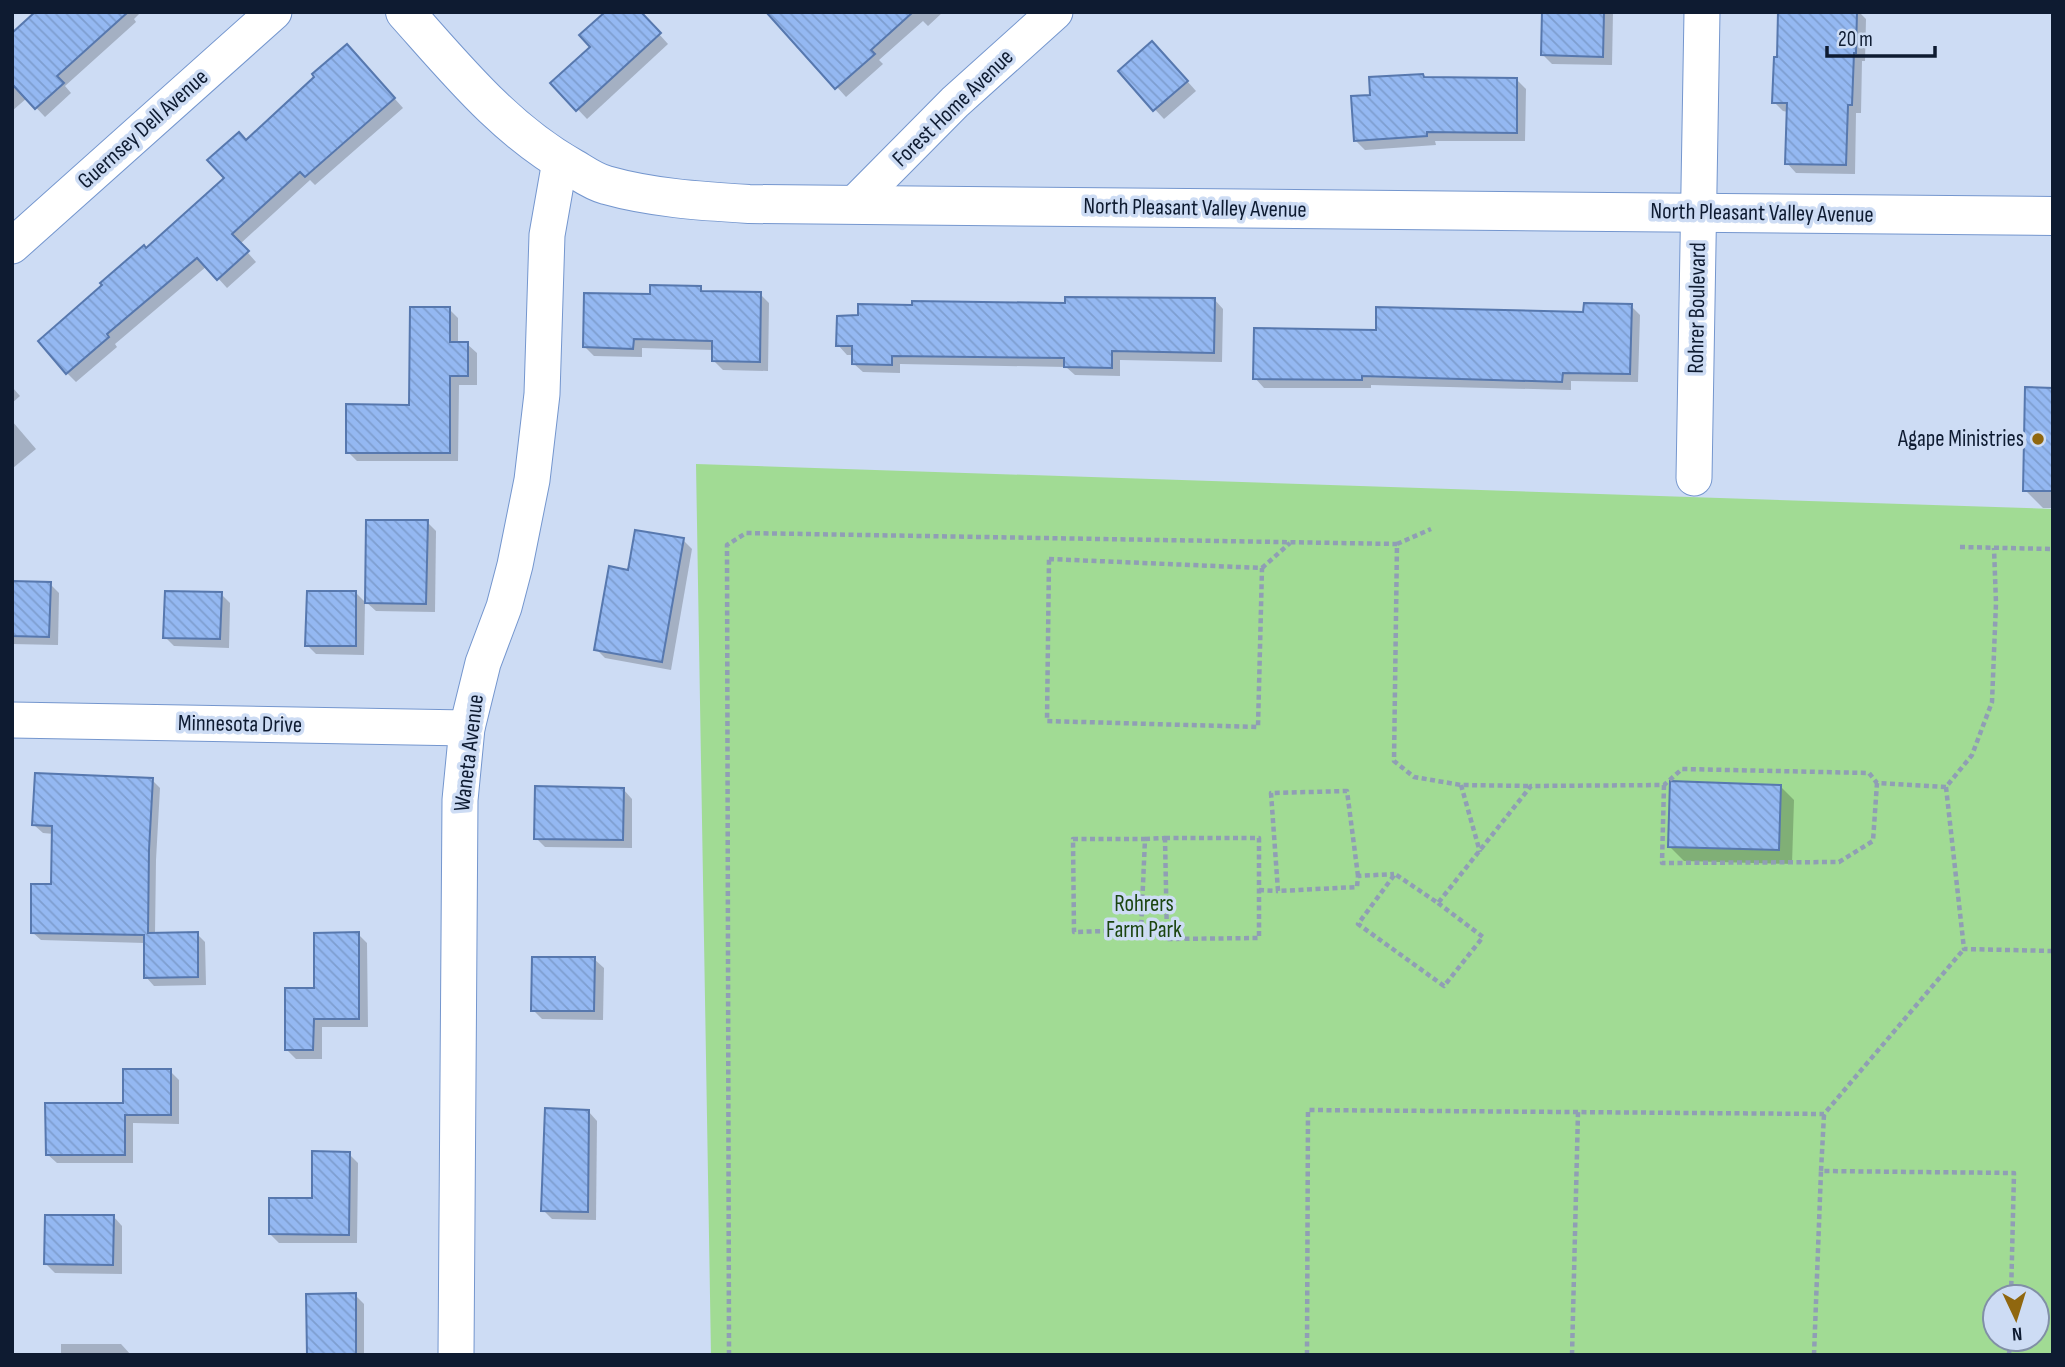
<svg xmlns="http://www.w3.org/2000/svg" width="2065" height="1367" viewBox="0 0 2065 1367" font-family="'Sofia Sans Condensed',sans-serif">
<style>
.green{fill:#a1db94;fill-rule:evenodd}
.shadow{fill:#0003}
.building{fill:url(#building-back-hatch);stroke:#5778ae;stroke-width:2}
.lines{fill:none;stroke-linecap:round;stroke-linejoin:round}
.street-casing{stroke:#7496ce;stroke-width:37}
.secondary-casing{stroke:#7496ce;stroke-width:40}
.path{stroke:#909eb5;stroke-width:4.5;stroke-dasharray:5 3.5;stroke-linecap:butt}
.street{stroke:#fff;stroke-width:35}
.secondary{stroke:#fff;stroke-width:38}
.poi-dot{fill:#90670f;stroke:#cddcf4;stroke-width:2.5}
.labels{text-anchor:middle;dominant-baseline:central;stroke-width:7;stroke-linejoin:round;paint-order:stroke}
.street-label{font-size:23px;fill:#0e1b31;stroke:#cddcf4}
.poi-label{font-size:23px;fill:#0e1b31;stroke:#cddcf4;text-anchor:end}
.park-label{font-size:23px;fill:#1b4510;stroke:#cddcf4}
</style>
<defs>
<pattern id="building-back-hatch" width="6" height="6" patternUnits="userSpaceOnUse" patternTransform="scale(1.75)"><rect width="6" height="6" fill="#94b8f2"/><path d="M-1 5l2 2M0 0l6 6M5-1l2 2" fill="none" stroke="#7e9ed0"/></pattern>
</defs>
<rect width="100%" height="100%" fill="#cddcf4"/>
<!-- green -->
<path class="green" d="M 696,464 L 2053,509 L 2053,1355 L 711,1355 ZM 1995,1297 L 2037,1297 L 2037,1339 L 1995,1339 Z"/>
<!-- shadow -->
<g class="shadow">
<polygon points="52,12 141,12 134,19 136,22 65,86 71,93 45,117 27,98 12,111 12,35"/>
<polygon points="639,12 668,44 587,119 553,83 593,47"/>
<polygon points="769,12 943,12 928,26 923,21 879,60 883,64 846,97"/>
<polygon points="1544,12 1613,12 1612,65 1552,64 1543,55"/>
<polygon points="1779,12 1859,12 1866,19 1865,61 1862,61 1861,113 1856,113 1855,174 1796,173 1787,163 1788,112 1783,111 1774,102 1778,59"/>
<polygon points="1161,52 1196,91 1164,119 1120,72"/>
<polygon points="356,55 403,108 315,185 310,180 240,244 256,262 227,288 207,266 115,344 117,347 76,382 67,373 146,250 226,179 247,142"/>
<polygon points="1423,76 1426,79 1516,79 1526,89 1525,141 1435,141 1436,145 1365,150 1356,141 1371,97"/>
<polygon points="700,288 705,293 760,294 769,303 768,371 723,370 714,361 714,350 642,348 642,357 594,356 585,347 652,296"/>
<polygon points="1214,299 1223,309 1222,362 1120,360 1120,376 1075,375 1066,367 900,364 900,373 863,372 853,363 854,355 847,355 838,345 1067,305"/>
<polygon points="1631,306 1640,315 1638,382 1571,381 1571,390 1371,385 1371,388 1264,388 1255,378 1378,331 1585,314"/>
<polygon points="449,309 458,318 458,344 467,344 477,353 477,385 459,385 458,461 357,461 348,452 411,406"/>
<polygon points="12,387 20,396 12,403"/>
<polygon points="2053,390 2053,508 2043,508 2025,490"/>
<polygon points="12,421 36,449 13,468 12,468"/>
<polygon points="427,522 436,531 435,612 376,611 366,602"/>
<polygon points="683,540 692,549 671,670 605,658 596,649 630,572"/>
<polygon points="12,583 50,584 59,593 58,645 12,644"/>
<polygon points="356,593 365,602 364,655 316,654 307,645"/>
<polygon points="221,594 230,603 229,648 174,646 165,637"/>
<polygon points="152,780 160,788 156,860 155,934 197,934 205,942 206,985 154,986 146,977 145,943 41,940 32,932 53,886 54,834 43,833 34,825"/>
<polygon points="1780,786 1794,800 1792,864 1684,861 1670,847"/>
<polygon points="623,789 632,799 632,848 545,847 536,838"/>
<polygon points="358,934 367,943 368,1027 322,1027 322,1059 296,1059 287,1050 316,990"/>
<polygon points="594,959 604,968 603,1020 542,1019 533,1010"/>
<polygon points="170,1071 179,1080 179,1124 133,1123 133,1163 57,1163 47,1154 125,1105"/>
<polygon points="588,1111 597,1121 596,1220 552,1219 543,1210"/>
<polygon points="349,1154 358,1163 357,1243 279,1243 270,1234 313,1200"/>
<polygon points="113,1216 122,1226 122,1274 55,1273 46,1264"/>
<polygon points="355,1295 364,1304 364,1355 309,1355"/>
<polygon points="61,1344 121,1344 131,1355 61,1355"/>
</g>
<!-- building -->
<g class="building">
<polygon points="35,12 128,12 57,76 64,83 35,109 12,84 12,33"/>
<polygon points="605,12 641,12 661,33 576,111 550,83 590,47 579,35"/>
<polygon points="766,12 913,12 871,50 875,54 835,89"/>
<polygon points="1542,12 1604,12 1603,57 1541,55"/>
<polygon points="1778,12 1857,12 1856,53 1854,53 1852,105 1848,105 1846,165 1785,164 1787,103 1772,103 1774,57 1777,57"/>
<polygon points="1152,41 1188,81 1153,111 1118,71"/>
<polygon points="347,44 395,98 305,177 300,172 232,234 249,251 217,280 197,258 107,334 109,337 66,374 38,341 102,285 100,283 144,245 146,248 224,178 207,160 239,132 246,140 314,77 312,74"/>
<polygon points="1423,74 1424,77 1517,78 1517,133 1427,132 1427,136 1354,141 1351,96 1370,95 1369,77"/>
<polygon points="650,285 701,286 701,291 761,292 760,362 712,361 712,341 634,339 633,349 583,347 584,293 650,294"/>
<polygon points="1065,297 1215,298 1214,353 1112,351 1112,368 1064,367 1064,358 892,356 892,365 852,364 852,346 836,346 837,316 858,315 858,304 912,305 912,301 1065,303"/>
<polygon points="1584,303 1632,304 1630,374 1563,373 1562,382 1362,376 1362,380 1253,379 1254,328 1376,330 1376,307 1583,312"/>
<polygon points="410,307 450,307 450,342 468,342 468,376 450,376 450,453 346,453 346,404 409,405"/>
<polygon points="2025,387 2053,388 2053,491 2023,491"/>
<polygon points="366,520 428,520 426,604 365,603"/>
<polygon points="635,530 684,538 662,662 594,650 609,566 628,570"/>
<polygon points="12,581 51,582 49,637 12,636"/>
<polygon points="165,591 222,592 220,639 163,638"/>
<polygon points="307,591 356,591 356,646 305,646"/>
<polygon points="35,773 153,778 149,850 148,933 198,932 198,977 144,978 144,935 31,933 31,884 51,884 52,826 32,825"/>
<polygon points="1670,781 1781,785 1779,850 1668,847"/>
<polygon points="535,786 624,788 623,840 534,839"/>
<polygon points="359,932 359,1019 314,1019 313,1050 285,1050 285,988 314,988 314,933"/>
<polygon points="532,957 595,957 594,1011 531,1011"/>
<polygon points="123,1069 171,1069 171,1115 125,1115 125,1155 46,1155 45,1103 123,1103"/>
<polygon points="545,1108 589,1110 588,1212 541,1211"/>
<polygon points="312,1151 350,1152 349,1235 269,1234 269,1198 312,1198"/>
<polygon points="45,1215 114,1215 113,1265 44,1264"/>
<polygon points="356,1293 356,1355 307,1355 306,1294"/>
</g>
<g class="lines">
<!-- street casing -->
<g class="street-casing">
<g id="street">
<polyline points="853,205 955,102 1055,12"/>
<polyline points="12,246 274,12"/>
<polyline points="1694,478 1702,12"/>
<polyline points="12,720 467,728"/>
<polyline points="456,1355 460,800 467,728 483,663 504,607 515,565 532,480 542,394 547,235 560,161"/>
</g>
</g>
<!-- secondary casing -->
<g class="secondary-casing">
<path id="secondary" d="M 405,12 C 456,69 505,130 573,168 C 583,174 594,182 606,185 C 652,198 700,201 749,204 L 2053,216"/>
</g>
<!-- path -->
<g class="path">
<polyline points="1397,544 1431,529"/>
<polyline points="1960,547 2053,549"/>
<polygon points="1049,559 1262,568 1258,727 1047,721"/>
<polyline points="1262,568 1290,543"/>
<polyline points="1461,785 1480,852"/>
<polyline points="1664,785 1662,863 1839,862 1873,841 1877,783"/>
<polyline points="1946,787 1964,949 2053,951"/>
<polygon points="1165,838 1259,838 1259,938 1167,939"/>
<polygon points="1073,839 1145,839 1141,930 1074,932"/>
<polyline points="1145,839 1165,838"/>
<polyline points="1358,876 1347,791 1271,793 1278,891 1357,887 1358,876 1394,874"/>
<polyline points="1259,890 1278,891"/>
<polyline points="1438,903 1483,937 1444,986 1358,924 1395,874 1438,903 1531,786 1664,785 1682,769 1869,773 1877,783 1946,787 1972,755 1992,702 1996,603 1994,548"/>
<polyline points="1824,1115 1821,1171 2014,1173 2011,1297"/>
<polyline points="729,1355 727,545 746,533 1397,544 1394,761 1414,777 1461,785 1531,786"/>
<polyline points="1307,1355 1308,1110 1824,1114 1964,949"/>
<polyline points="1572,1355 1578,1112"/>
<polyline points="1814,1355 1821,1171"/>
<polyline points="2009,1355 2010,1339"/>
</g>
<!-- street -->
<use href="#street" class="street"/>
<!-- secondary -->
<use href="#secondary" class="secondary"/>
</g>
<!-- markers -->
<circle class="poi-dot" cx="2038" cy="439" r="7"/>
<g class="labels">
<!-- street labels -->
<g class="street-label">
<text transform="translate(953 108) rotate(-44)">Forest Home Avenue</text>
<text transform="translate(143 129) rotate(-42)">Guernsey Dell Avenue</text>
<text transform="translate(1195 208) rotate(1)">North Pleasant Valley Avenue</text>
<text transform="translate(1762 213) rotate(1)">North Pleasant Valley Avenue</text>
<text transform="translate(1697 308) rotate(-89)">Rohrer Boulevard</text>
<text transform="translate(240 724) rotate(1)">Minnesota Drive</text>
<text transform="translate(469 753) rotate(-83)">Waneta Avenue</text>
</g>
<!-- poi labels -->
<g class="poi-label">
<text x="2024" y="439">Agape Ministries</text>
</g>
<!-- park labels -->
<g class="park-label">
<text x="1144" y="904">Rohrers<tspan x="1144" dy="26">Farm Park</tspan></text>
</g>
</g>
<!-- border -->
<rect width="2065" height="1367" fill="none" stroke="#0e1b31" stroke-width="28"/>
<!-- north arrow -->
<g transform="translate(2016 1318) rotate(176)"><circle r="33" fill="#cddcf4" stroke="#818fa6" stroke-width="2"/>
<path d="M0-5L12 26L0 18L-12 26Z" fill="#90670f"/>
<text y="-10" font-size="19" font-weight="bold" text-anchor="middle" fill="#0e1b31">N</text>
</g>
<!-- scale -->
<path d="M1827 46v10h108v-10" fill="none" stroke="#0e1b31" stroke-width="3.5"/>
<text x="1838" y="46" font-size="21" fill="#0e1b31" stroke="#cddcf4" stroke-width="5" paint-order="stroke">20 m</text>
</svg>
